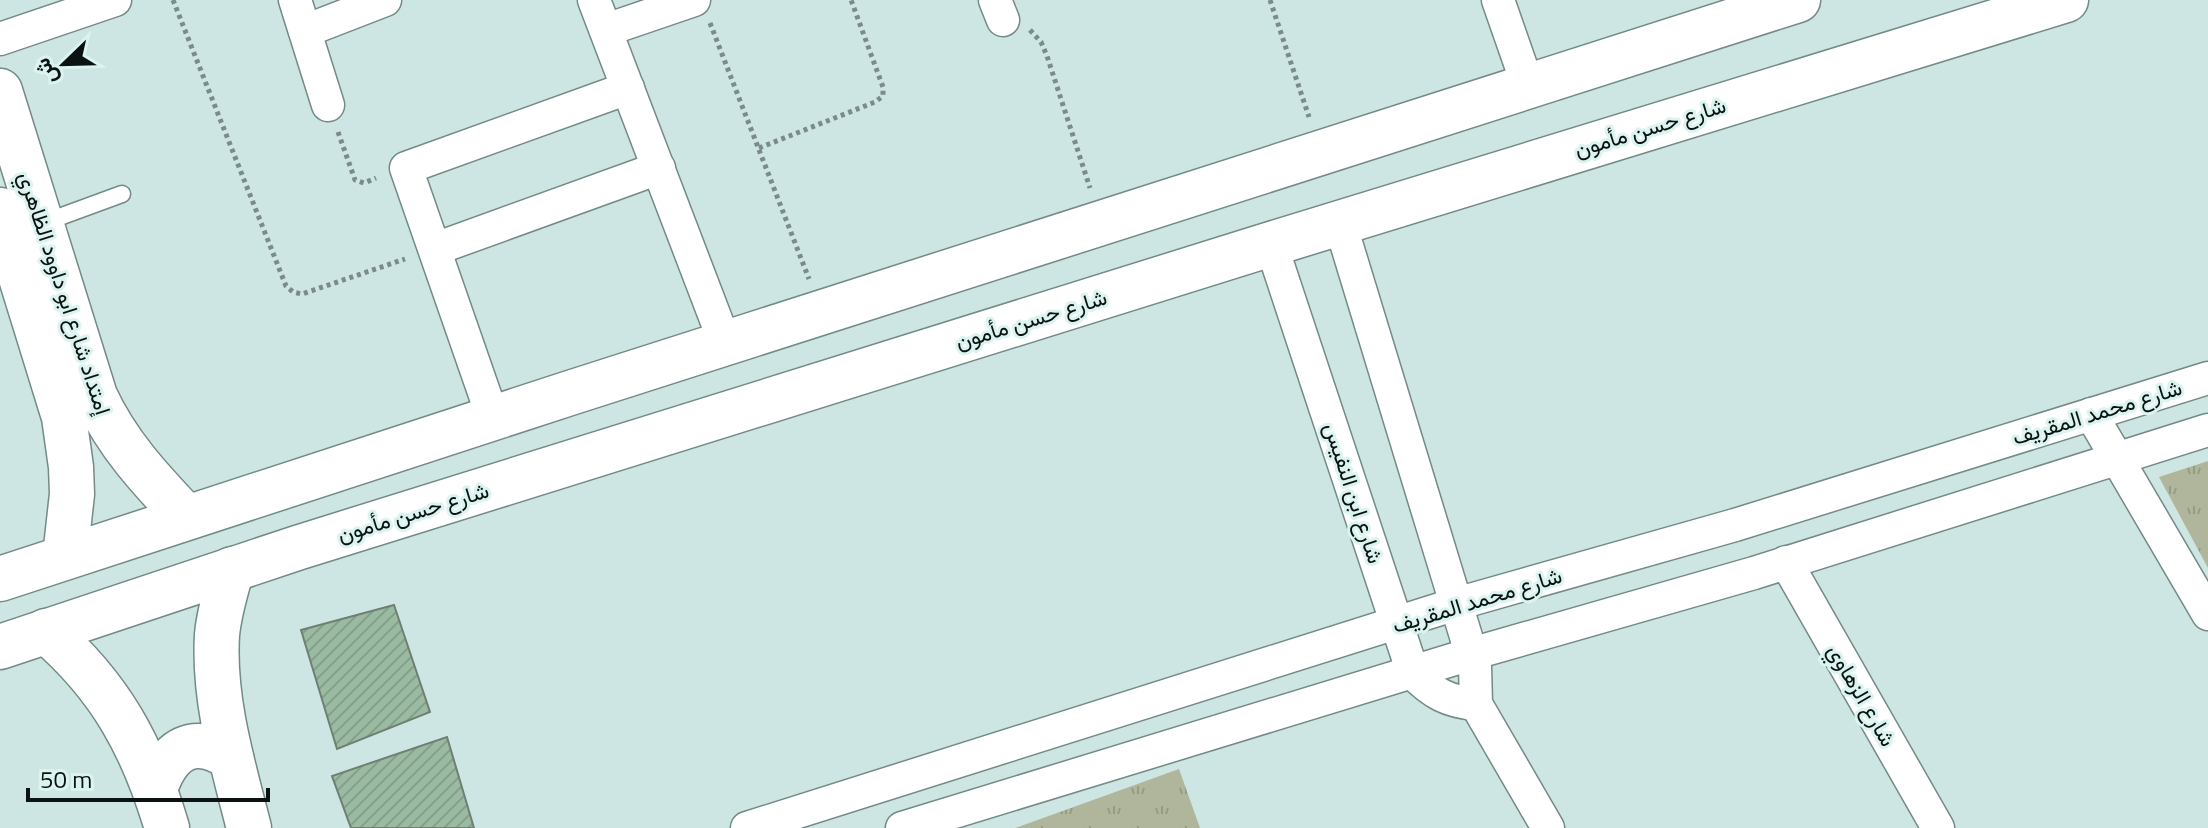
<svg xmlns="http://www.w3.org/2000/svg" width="2208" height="828" viewBox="0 0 2208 828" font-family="'Titillium Web',Vazirmatn,sans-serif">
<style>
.grass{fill:url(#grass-tufts)}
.building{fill:url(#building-hatch);stroke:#707f73;stroke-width:2}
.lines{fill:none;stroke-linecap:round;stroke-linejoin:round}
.lane-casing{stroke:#738a86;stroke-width:19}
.street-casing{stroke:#738a86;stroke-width:35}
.secondary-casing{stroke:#738a86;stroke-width:47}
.primary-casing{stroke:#738a86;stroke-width:47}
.path{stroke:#7a8b89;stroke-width:5;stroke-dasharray:4 4;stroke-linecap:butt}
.lane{stroke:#fff;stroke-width:16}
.street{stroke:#fff;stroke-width:32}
.secondary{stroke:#fff;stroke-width:44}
.primary{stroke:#fff;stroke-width:44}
.labels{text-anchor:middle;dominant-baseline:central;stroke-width:6;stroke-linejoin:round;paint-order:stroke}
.street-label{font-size:22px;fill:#0b1312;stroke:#dbf4f0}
</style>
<defs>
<pattern id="grass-tufts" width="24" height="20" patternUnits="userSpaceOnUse" patternTransform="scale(2)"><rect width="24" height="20" fill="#b0b69b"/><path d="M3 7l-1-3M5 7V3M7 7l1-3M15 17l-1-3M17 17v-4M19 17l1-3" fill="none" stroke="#969c84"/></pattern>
<pattern id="building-hatch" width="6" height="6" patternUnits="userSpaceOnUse" patternTransform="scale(2)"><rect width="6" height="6" fill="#9abba1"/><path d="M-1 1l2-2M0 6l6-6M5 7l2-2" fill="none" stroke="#83a08a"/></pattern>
</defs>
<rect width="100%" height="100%" fill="#cee6e3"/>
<!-- grass -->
<g class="grass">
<polygon points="2208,461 2208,568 2159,477"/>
<polygon points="1179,769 1200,828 1015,828"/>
</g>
<!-- building -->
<g class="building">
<polygon points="394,605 430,712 337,749 301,630"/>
<polygon points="447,737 474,828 351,828 332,776"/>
</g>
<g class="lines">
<!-- lane casing -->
<g class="lane-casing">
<polyline id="lane" points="43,223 122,194"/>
</g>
<!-- street casing -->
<g class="street-casing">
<g id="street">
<polyline points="295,0 328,105"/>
<polyline points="594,0 725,343"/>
<polyline points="995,0 1003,20"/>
<polyline points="1498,0 1528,86"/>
<polyline points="606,30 694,0"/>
<polyline points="305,31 385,0"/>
<polyline points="0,39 115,0"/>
<polyline points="1340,223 1475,666 1476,704 1548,828"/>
<path d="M 1271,244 L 1413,673 C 1432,693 1449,702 1476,704"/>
<polyline points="435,249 659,168"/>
<polyline points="2091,414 2208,614"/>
<polyline points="493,418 406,168 628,88"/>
<polyline points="1786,562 1938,828"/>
<polyline points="747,828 1456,604 1735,525 2208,378"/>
<polyline points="902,828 1471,654 1754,573 2208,430"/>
</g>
</g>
<!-- secondary casing -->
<g class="secondary-casing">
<g id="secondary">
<path d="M 0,91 L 95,396 C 117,444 150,479 186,517"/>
<polyline points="0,210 64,417 71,467 72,494 65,557"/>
<path d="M 232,569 C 226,590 219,612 217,635 C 213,700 233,765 249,828"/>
<path d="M 46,631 C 111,687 143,747 167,828"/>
<path d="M 155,789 C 169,749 193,733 231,758"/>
</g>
</g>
<!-- primary casing -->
<g class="primary-casing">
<g id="primary">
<polyline points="0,579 573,392 1798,0"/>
<polyline points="0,647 297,548 1271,244 2066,0"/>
</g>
</g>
<!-- path -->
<g class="path">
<polyline points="173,0 286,286 293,292 302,294 405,259"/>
<polyline points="1270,0 1309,117"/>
<polyline points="710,23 809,279"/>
<polyline points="1030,30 1041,42 1047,56 1090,188"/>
<polyline points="338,132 355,180 364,183 376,178"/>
<polyline points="759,148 875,102 883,96 883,87 851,0"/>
</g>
<!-- lane -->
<use href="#lane" class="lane"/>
<!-- street -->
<use href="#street" class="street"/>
<!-- secondary -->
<use href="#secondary" class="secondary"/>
<!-- primary -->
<use href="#primary" class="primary"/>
</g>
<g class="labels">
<!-- street labels -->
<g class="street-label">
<text transform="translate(1650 127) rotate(-17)">شارع حسن مأمون</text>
<text transform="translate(65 293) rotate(72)">إمتداد شارع ابو داوود الظاهري</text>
<text transform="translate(1031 319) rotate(-17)">شارع حسن مأمون</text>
<text transform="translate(2097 412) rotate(-17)">شارع محمد المقريف</text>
<text transform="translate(1354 493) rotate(72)">شارع ابن النفيس</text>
<text transform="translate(413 512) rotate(-17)">شارع حسن مأمون</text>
<text transform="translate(1477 600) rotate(-17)">شارع محمد المقريف</text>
<text transform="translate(1862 695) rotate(60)">شارع الزهاوي</text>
</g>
</g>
<!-- north arrow -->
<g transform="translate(64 64) rotate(247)" stroke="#dbf4f0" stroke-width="6" paint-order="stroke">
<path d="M0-6L14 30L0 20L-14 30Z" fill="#0b1312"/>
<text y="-12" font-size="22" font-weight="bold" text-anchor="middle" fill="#0b1312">ش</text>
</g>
<!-- scale -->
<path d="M28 788v12h240v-12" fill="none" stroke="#0b1312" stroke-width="4"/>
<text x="40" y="788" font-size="24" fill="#0b1312" stroke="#dbf4f0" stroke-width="6" paint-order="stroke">50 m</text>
</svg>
